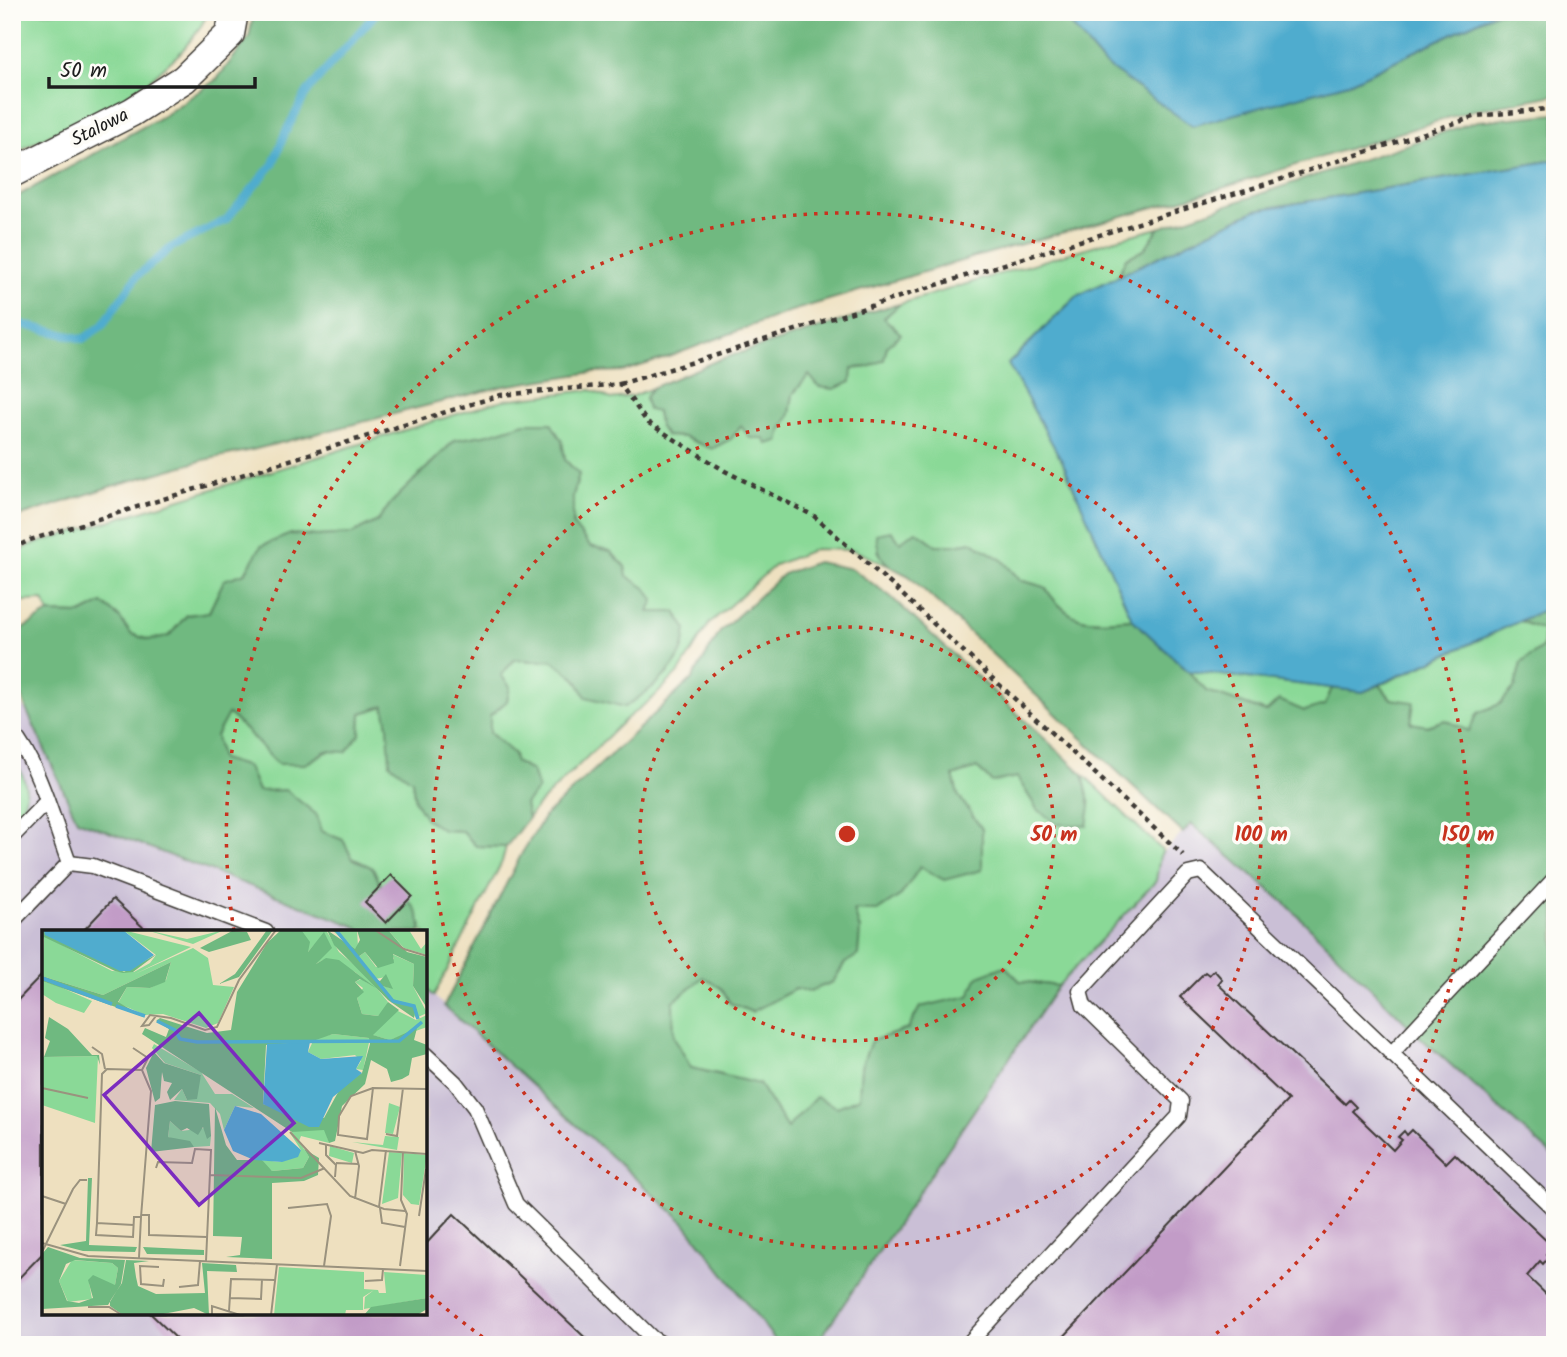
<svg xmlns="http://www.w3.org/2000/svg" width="1567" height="1357" viewBox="0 0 1567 1357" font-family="Kalam,sans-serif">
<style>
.industrial{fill:#cabfd6}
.green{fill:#8ad997;stroke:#537a5a;stroke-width:2}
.forest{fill:#6fb980;stroke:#466a4e;stroke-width:2}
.water{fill:#50acce;stroke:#366475;stroke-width:2}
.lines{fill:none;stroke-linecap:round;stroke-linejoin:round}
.stream{stroke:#50acce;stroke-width:8}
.building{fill:#c29cc7}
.service-casing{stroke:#3c3934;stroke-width:17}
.minor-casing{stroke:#3c3934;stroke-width:31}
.path{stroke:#3c3934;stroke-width:4.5;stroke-dasharray:5 5;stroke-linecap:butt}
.service{stroke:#fff;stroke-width:14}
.minor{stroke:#fff;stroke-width:28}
.ring{fill:none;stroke:#c8321e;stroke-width:3.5;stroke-dasharray:3.5 7}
.labels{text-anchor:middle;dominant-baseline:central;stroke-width:7;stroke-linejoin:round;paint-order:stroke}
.street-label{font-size:19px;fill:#1c1c1c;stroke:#fdfcf7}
.inset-river{fill:none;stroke:#50acce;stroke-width:3.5}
.inset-road{fill:none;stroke:#9a927e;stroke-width:2}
.view{fill:#7b2cbf;fill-opacity:0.15;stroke:#7b2cbf;stroke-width:3.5}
.inset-edge{fill:none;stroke:#1c1c1c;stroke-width:3.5}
.centre{fill:#c8321e;stroke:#fdfcf7;stroke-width:3.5}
.ring-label{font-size:21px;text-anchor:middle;font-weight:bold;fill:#c8321e;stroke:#fdfcf7;stroke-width:7;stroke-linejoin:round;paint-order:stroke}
</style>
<rect width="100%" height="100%" fill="#fdfcf7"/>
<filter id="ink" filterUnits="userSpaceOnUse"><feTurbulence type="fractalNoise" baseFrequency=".0143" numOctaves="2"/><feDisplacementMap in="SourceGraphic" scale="14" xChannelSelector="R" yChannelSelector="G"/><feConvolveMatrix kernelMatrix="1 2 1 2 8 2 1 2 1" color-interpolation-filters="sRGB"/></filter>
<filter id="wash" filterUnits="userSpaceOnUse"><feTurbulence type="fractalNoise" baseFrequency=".00686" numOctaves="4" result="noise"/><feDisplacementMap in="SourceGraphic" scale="28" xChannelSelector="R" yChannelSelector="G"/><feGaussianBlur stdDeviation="1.57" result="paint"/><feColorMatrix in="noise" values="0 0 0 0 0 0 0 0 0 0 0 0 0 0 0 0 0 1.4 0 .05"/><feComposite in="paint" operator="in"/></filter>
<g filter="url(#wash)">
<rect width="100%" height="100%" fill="#eee0bf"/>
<!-- industrial -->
<g class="industrial">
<polygon points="12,697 27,711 77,820 356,926 362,932 44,932 44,1313 425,1313 425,988 684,1222 779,1345 12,1345"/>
<polygon points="1191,824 1285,903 1422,1039 1555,1158 1555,1345 816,1345 1058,986 1156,881 1160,856"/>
</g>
<!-- green -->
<g class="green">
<polygon points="12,12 209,12 198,31 181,52 150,80 122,99 12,154"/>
<path d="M 1159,228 L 1144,250 L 1126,258 L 1118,276 L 1076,296 L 1008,364 L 1063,463 L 1132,619 C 1117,620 1093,623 1079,618 C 1066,614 1052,599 1045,587 L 1020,580 L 1002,560 L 972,542 L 954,545 L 936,545 L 916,531 L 900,543 L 878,551 L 887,565 L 853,550 L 815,549 L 775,565 L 709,624 L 680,671 L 654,697 L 626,719 L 537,806 L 528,818 L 515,762 L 514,754 L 490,733 L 490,716 L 510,687 L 501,675 L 515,659 L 532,661 L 552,660 L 576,679 L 587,697 L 625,707 L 648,612 L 647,590 L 626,576 L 610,552 L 590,546 L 573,525 L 573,496 L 579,474 L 565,460 L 562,441 L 489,434 L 455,440 L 391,503 L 378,521 L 352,534 L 317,536 L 291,534 L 262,546 L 245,573 L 224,581 L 209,612 L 187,615 L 169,636 L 149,640 L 131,634 L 119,617 L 102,603 L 81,614 L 49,613 L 43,600 L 12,602 L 12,555 L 31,545 L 503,400 L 591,390 L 611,399 L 633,396 L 652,388 L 645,398 L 657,412 L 660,427 L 666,436 L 684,437 L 697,443 L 741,426 L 782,429 L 790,414 L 793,394 L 809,374 L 869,367 L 884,318 L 900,304 L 1116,239 Z"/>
<polygon points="1520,621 1543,630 1543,647 1521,663 1515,687 1500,704 1478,713 1469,732 1446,720 1427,726 1411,723 1380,685"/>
<polygon points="1188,671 1332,688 1325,705 1304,711 1279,701 1267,712 1206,691"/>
<path d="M 385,706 L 388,726 L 412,780 L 415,801 L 443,830 L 462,831 L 476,846 L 506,847 L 502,862 L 434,996 L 425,988 L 425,932 L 421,932 L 422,925 L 383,890 L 373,868 L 352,858 L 343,840 L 321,831 L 317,815 L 258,791 L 248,767 L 221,759 L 216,736 L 227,713 C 246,728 260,747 277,763 L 305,764 L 360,734 L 361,713 Z"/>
<path d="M 12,754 C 27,780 34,797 12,822 Z"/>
<polygon points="977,768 992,782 1017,777 1037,809 1090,806 1083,774 1163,851 1160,856 1156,881 1058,986 1020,981 969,996 908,1029 871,1041 861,1067 860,1098 786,1129 723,1075 691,1068 674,1037 672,1002 703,976 722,989 730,1003 751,1012 795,989 810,991 833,982 844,964 860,930 853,910 877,911 901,895 920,867 982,829 958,795 953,776"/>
</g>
<!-- forest -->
<g class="forest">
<polygon points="254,12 1060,12 1104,64 1349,83 1497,12 1555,12 1555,95 1473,110 1219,189 975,257 788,312 663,359 624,371 593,372 504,386 252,450 204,460 112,486 12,519 12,199 163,116 217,79 249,37"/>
<polygon points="1555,114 1555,160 1256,210 1118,276 1126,258 1144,250 1159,228 1477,121"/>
<polygon points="900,304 884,318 901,334 887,346 884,360 869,367 852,368 851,382 834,389 819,387 809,375 793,394 790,414 782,429 779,441 767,444 763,438 750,438 741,426 731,439 712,449 684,437 666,436 660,427 657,412 648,410 645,398 652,388 718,360 876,310"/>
<path d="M 525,423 L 551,423 L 562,441 L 565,460 L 579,474 L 573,496 L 573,525 L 590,546 L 610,551 L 625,566 L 627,576 L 647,589 L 654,600 L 649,612 L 675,612 L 686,628 C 685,636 685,644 682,651 C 671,676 647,692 625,707 L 586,697 L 576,679 L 552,660 L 532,661 L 515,659 L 501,675 L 510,687 L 507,701 L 490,716 L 490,733 L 514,754 L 515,762 L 532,771 L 538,789 L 525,804 L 528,818 L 506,847 L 476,846 L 462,831 L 443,830 L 426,819 L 415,801 L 412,780 L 390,764 L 388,726 L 384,706 L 361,713 L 360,734 L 346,752 L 326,751 L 305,764 L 278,764 C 260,747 247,728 228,714 L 216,736 L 221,759 L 248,767 L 258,791 L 286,790 L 317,815 L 321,831 L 343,840 L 352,858 L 373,868 L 383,890 C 390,893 400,895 406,899 C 416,906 422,920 421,932 L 362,932 L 355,926 L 77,820 L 27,711 L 12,671 L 12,635 L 49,613 L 81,614 L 102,603 L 119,617 L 131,634 L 149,640 L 169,636 L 187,615 L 209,612 L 224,580 L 245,573 L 261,546 L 291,534 L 317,536 L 352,534 L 378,521 L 391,503 L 455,440 L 489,434 Z"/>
<path d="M 891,531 L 900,542 L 916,531 L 936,545 L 954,545 L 972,542 L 1002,560 L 1020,580 L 1045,587 C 1052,599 1066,614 1079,618 C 1094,623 1117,620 1132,619 L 1188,671 L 1206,691 L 1266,712 L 1279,700 L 1304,711 L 1325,705 L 1332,688 L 1363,692 L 1380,685 L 1391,699 L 1414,702 L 1411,723 L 1427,726 L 1446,720 L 1469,731 L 1478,713 L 1500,704 L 1515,687 L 1521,663 L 1543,647 L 1543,630 L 1520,621 L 1555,605 L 1555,1158 L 1422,1039 L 1285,903 L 1191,824 L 1183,833 L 909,576 C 885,564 879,562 876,534 Z"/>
<polygon points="817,562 852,569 890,596 1083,774 1090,806 1087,826 1057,824 1037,809 1017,777 992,782 977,768 953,776 958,795 982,829 982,870 944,880 920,867 901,895 877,911 854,910 860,930 858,955 844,964 833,982 810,991 795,989 752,1012 730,1003 722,989 703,977 673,1002 674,1037 691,1068 759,1084 787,1128 816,1097 837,1107 859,1098 861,1067 871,1041 908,1029 920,1007 969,996 978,976 1005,966 1020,981 1058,986 816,1345 779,1345 684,1222 444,1006 522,853 545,816 692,679 720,632 783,574"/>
</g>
<!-- water -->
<g class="water">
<polygon points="1060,12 1497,12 1349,83 1192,126 1104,64"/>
<polygon points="1555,160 1555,605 1363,692 1188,671 1132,619 1063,463 1008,364 1077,296 1256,210"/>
</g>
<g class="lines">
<!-- stream -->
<polyline class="stream" points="12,322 83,339 102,326 137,276 172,247 226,220 273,164 285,133 307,92 377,12"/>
</g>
<g id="blocks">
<!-- building -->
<g class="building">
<polygon points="391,875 412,896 386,923 365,902"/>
<polygon points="113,899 148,932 82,932"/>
<polygon points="1214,970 1222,979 1218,984 1345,1104 1349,1100 1356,1107 1352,1111 1393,1150 1402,1140 1398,1137 1404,1131 1407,1135 1412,1130 1446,1163 1455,1154 1553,1247 1546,1254 1549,1257 1543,1264 1540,1261 1527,1276 1555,1303 1555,1345 1056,1345 1288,1100 1180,997 1205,972 1209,975"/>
<polygon points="44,973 44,1252 12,1285 12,1006"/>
<polygon points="454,1214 593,1345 183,1345 150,1313 425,1313 425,1245"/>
</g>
</g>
</g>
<g filter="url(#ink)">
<use href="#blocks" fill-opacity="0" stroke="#3c3934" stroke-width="2"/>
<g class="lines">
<!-- service casing -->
<g class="service-casing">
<g id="service">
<path d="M 12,732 C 39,764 54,823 69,863"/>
<polyline points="12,837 47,801"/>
<polyline points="12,922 69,863 93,866 266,932"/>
<polyline points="425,1054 455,1082 475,1108 516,1204 652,1338 664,1345"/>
<polyline points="1391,1054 1555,878"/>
<polyline points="967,1345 1179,1116 1181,1101 1084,1006 1080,991 1188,874 1201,871 1555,1210"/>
</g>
</g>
<!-- minor casing -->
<g class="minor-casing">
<polyline id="minor" points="12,173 132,112 184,79 230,34 234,12"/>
</g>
<!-- path -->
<g class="path">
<polyline points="620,384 717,355 962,277 1276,181 1477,116 1555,108"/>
<polyline points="12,549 30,540 501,395 620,384 647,422 725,471 814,516 893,586 1183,855"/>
</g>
<!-- service -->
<use href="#service" class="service"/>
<!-- minor -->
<use href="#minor" class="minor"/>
</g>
</g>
<!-- distance rings -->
<g class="ring">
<circle cx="847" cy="834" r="207"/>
<circle cx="847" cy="834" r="414"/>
<path d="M491 1343A621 621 0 0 1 427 1292M234 931A621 621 0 1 1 1203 1343"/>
</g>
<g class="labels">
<!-- street labels -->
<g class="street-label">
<text transform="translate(100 128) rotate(-27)">Stalowa</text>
</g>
</g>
<!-- overview -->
<g transform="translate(42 930)">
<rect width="385" height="385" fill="#eee0bf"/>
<path d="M 81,0 L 149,17 L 93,44 L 151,18 L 166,28 L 171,55 L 192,57 L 176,93 L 164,98 L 121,84 L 103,85 L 76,73 L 85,57 L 108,58 L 124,50 L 129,32 L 61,65 L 0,46 L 2,6 L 70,41 L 92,42 L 108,33 L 114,25 ZM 104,0 L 145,9 L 182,0 L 151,14 ZM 258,0 L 284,0 L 297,22 L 323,44 L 346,72 L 343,80 L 336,86 L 320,84 L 315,68 L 321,58 L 313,52 L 319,49 L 329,55 L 313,42 L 281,30 L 274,34 L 286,19 L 272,15 L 265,23 ZM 290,0 L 315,0 L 316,17 L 312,20 ZM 346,0 L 367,0 L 379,19 L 385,12 L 385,25 L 362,18 ZM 323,22 L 334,37 L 352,29 L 350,24 L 372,34 L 371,56 L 385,83 L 374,88 L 364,74 L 350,69 L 340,56 L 350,58 L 344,47 L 333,49 L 318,31 L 316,27 ZM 0,51 L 16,56 L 50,71 L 42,83 L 14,73 L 0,64 ZM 354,80 L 374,90 L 385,85 L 385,97 L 348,110 L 330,105 ZM 291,104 L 328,108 L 321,140 L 314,139 L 319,131 L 313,125 L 279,129 L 266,122 L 272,109 ZM 112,114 L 159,142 L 173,164 L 190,164 L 212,178 L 193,176 L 182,200 L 178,184 L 168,173 L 132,170 L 140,159 L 145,170 L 153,165 L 159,145 L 123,133 L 110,118 ZM 56,126 L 53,193 L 0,175 L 0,127 ZM 347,173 L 358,177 L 351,204 L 343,203 ZM 128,191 L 139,201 L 163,198 L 169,206 L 168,216 L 152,217 L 126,207 ZM 258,199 L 283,200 L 287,213 L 259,206 L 257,211 L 267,227 L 261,238 L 230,241 L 224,237 L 220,230 L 239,232 L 259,220 L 248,203 ZM 343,206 L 357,207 L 355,220 L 310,212 L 341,215 ZM 288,216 L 312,223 L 310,233 L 287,226 ZM 347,222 L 360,223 L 356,268 L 340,274 ZM 362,223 L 385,225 L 377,275 L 369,274 L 361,265 ZM 30,330 L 70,333 L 76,338 L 73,355 L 47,352 L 50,369 L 26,372 L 17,351 ZM 237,337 L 322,342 L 322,359 L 336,360 L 337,363 L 344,363 L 342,342 L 385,345 L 385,368 L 322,379 L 323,367 L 332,360 L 321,367 L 321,380 L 304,380 L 303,385 L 232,385 Z" fill="#8ad997"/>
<path d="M 0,0 L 82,42 L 115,24 L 91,42 L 81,43 L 73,41 L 2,7 L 0,13 ZM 225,0 L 231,0 L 197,47 L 177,54 L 193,44 ZM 239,0 L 260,1 L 268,12 L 266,22 L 282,2 L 290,18 L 274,34 L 284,28 L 297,30 L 334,58 L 318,49 L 313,52 L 322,62 L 315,68 L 320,84 L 336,86 L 346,72 L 357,80 L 331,105 L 348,110 L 375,98 L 372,110 L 385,115 L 385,124 L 370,128 L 367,145 L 360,149 L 349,152 L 345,139 L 329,130 L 323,154 L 300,176 L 293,211 L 287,213 L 282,200 L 250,202 L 100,104 L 103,98 L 124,107 L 127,99 L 114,91 L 118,88 L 165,103 L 189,100 L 195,62 L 225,13 ZM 291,104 L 327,108 L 328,114 L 320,143 L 300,155 L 282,188 L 221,174 L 224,115 L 268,112 ZM 285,0 L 313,19 L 318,10 L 315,0 L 346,0 L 365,22 L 385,27 L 385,78 L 371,56 L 372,34 L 351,24 L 352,33 L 336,38 L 323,22 L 316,27 L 333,49 L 338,51 L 344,44 L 351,59 L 340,56 L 350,69 L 374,76 L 372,88 L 346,70 L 292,15 ZM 190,1 L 205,2 L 209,10 L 167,22 L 158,18 ZM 129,32 L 123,52 L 108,58 L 85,57 L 76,72 L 102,87 L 0,51 L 0,46 L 61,65 ZM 7,87 L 26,99 L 50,125 L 57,125 L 58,135 L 55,126 L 2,127 L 8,111 L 3,108 ZM 112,122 L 122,133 L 159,145 L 155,169 L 145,170 L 140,159 L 128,170 L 125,162 L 130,153 L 122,151 L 120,142 L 118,168 L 113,172 L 104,138 ZM 133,171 L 167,174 L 169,206 L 165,209 L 161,197 L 156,205 L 145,198 L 139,201 L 128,191 L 126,207 L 148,211 L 152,217 L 109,222 L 113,175 ZM 173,177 L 184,215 L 195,230 L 220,230 L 230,241 L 261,238 L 267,227 L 262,219 L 277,228 L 276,245 L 262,251 L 230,253 L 230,329 L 184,327 L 198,325 L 200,307 L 171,306 ZM 46,248 L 50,248 L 47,315 L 95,317 L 93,322 L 41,321 L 18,315 L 44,311 ZM 6,317 L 38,328 L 83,330 L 79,354 L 66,375 L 0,379 L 0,324 ZM 33,330 L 70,333 L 76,338 L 73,355 L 51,345 L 46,350 L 51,368 L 37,373 L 25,371 L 17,351 L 24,334 ZM 101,317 L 162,320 L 162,325 L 105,324 ZM 84,330 L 107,331 L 92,333 L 94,347 L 96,356 L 114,364 L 163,363 L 160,333 L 194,335 L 195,342 L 165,341 L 167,385 L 152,378 L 116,385 L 81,385 L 68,376 L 68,371 L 80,353 ZM 385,368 L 385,379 L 375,385 L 322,385 L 329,377 Z" fill="#6fb980" fill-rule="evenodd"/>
<path d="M 2,0 L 81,0 L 112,25 L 88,41 L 78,41 L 3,5 ZM 268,112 L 266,122 L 279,129 L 321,126 L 314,139 L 320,143 L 291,167 L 277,197 L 267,197 L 221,174 L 225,114 ZM 193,176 L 219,184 L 259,220 L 256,227 L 240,232 L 212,230 L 191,221 L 182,200 Z" fill="#50acce"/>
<path class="inset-river" d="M 294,0 L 351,71 L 372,76 L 376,89M 0,48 L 70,74M 74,76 L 103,86M 115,91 L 133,100 L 138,109 L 155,112 L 357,111 L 380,92"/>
<path class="inset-road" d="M 333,0 L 362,19 L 385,26M 114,86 L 107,95 L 100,96 L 108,85 L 129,88 L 163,100 L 175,97 L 197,50 L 234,0M 50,117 L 60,124 L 63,139M 91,118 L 106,128 L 100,140M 0,158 L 46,168M 331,158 L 309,166 L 297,186 L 296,205 L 325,209 L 331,158 L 385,159M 248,202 L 308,266 L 342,279 L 363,281M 344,204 L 355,206 L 361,158M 277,213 L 321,223 L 330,220 L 385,224M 284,214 L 284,225 L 294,235 L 293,247M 294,233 L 316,234M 114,238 L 116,232 L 150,233 L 153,219 L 169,220 L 164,331M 168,245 L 259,248 L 283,238M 0,266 L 24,274M 313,269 L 317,236 L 313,221M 337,277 L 344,220M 246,278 L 285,274 L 289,286 L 282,336M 338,278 L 340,293 L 363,297M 100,285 L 107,285 L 107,305 L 165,307M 377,286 L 384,239M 55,293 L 60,144 L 65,139 L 100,140 L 109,161 L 99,287M 92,295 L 55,293 L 54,305 L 91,307 L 92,287 L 99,287 L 97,328M 0,313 L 46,326 L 385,341M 0,322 L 31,259 L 38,250 L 45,250M 358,336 L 365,284 L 359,270 L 361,222M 117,337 L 98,336 L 99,354 L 121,356 L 122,349M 323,351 L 340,350 L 341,339M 137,357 L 156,355 L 158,331M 188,368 L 219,369 L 220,349M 46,377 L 67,377 L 80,385M 187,381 L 189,349 L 233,350M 170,385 L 170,376 L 198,385M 229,385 L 235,334"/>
<path class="view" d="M 157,83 L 252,193 L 157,275 L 62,165 Z"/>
<rect width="385" height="385" class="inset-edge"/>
</g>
<circle cx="847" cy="834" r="10" class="centre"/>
<g class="ring-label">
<text x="1054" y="841">50 m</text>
<text x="1261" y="841">100 m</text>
<text x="1468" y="841">150 m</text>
</g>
<!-- margin -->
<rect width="1567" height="1357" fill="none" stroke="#fdfcf7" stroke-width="42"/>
<!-- scale -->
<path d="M49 77v10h206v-10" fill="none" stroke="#1c1c1c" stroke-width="3.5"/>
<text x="60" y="77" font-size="21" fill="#1c1c1c" stroke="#fdfcf7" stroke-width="5" paint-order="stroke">50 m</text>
</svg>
